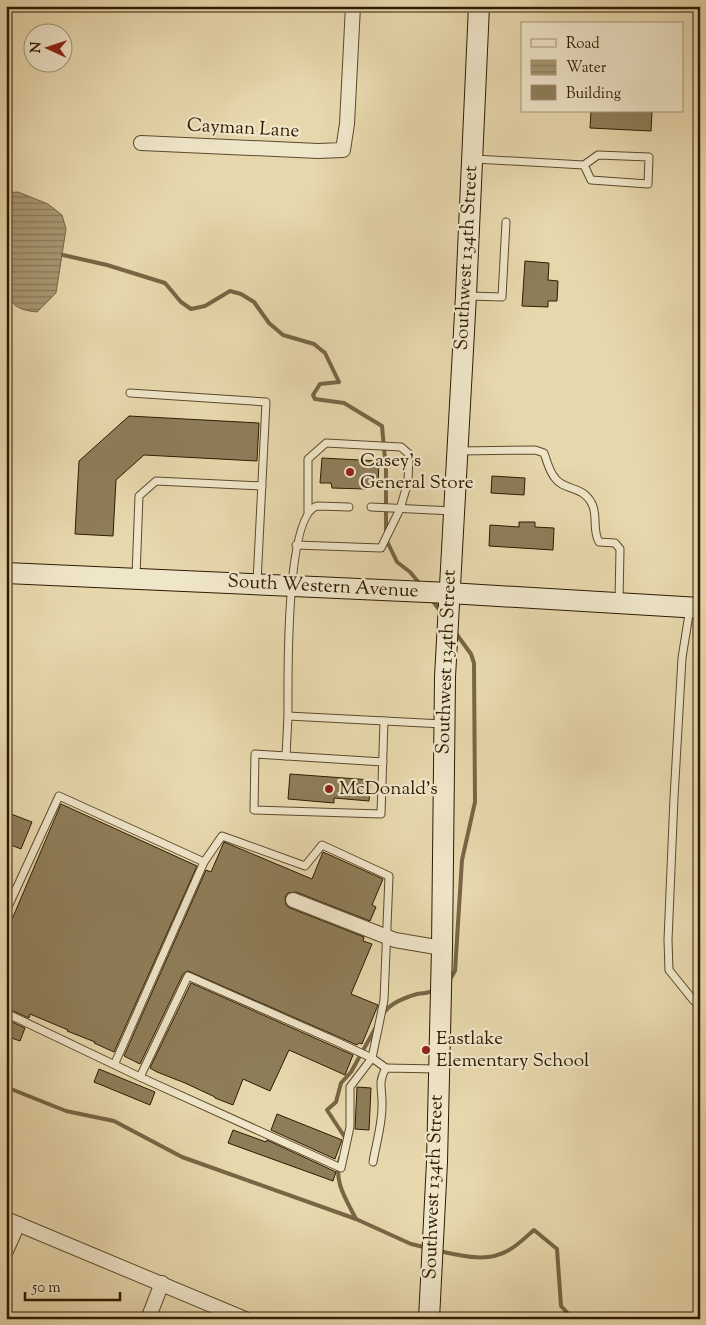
<svg xmlns="http://www.w3.org/2000/svg" width="706" height="1325" viewBox="0 0 706 1325" font-family="'Sorts Mill Goudy',serif">
<style>
.water{fill:url(#water-rules);stroke:#776544}
.lines{fill:none;stroke-linecap:round;stroke-linejoin:round}
.stream{stroke:#776544;stroke-width:4}
.building{fill:#8e7d59;stroke:#2e1b00}
.service-casing{stroke:#5c4a2b;stroke-width:9}
.minor-casing{stroke:#5c4a2b;stroke-width:16}
.secondary-casing{stroke:#2e1b00;stroke-width:22}
.service{stroke:#efe5c9;stroke-width:7}
.minor{stroke:#efe5c9;stroke-width:14}
.secondary{stroke:#efe5c9;stroke-width:20}
.poi-dot{fill:#8f2418;stroke:#efe5c9;stroke-width:2}
.labels{text-anchor:middle;dominant-baseline:central;stroke-width:4.5;stroke-linejoin:round;paint-order:stroke}
.street-label{font-size:19px;fill:#2e1b00;stroke:#efe5c9}
.poi-label{font-size:19px;fill:#2e1b00;stroke:#efe5c9;text-anchor:start}
</style>
<defs>
<pattern id="water-rules" width="6" height="5" patternUnits="userSpaceOnUse" patternTransform="scale(1.25)"><rect width="6" height="5" fill="#a89772"/><path d="M0 2.5h6" fill="none" stroke="#897a5b"/></pattern>
</defs>
<rect width="100%" height="100%" fill="#e7d7ac"/>
<filter id="stains"><feTurbulence type="fractalNoise" baseFrequency=".004" numOctaves="4"/><feColorMatrix values="0 0 0 0 .2 0 0 0 0 .09 0 0 0 0 .02 0 0 0 .5 -.17"/></filter>
<radialGradient id="worn" r=".72"><stop offset=".6" stop-color="#630" stop-opacity="0"/><stop offset="1" stop-color="#630" stop-opacity=".3"/></radialGradient>
<!-- water -->
<path class="water" d="M 18,192 L 48,204 L 62,215 L 66,229 L 56,293 L 37,312 C 27,311 15,309 10,299 C 2,285 6,213 6,193 Z"/>
<g class="lines">
<!-- stream -->
<g class="stream">
<polyline points="63,255 107,265 165,283 181,302 191,309 205,306 230,291 241,294 254,302 269,323 283,335 314,344 325,353 339,382 320,384 313,395 315,399 344,403 382,426 386,470 386,539 397,562 410,572 420,584"/>
<polyline points="432,600 441,612"/>
<polyline points="449,981 455,971 462,860 475,802 474,663 471,654 455,632"/>
<path d="M 383,1014 C 390,1003 404,998 417,994 C 425,992 427,995 435,989"/>
<polyline points="6,1087 66,1111 114,1121 182,1157 356,1219 411,1244 428,1248"/>
<polyline points="346,1139 327,1110 336,1102 341,1083 351,1072 376,1027"/>
<path d="M 340,1158 C 333,1181 346,1199 356,1219"/>
<path d="M 439,1251 C 462,1256 488,1263 509,1250 C 518,1245 526,1237 534,1230 L 557,1249 L 561,1306 L 573,1319"/>
</g>
</g>
<!-- building -->
<g class="building">
<polygon points="591,111 652,111 651,131 590,128"/>
<polygon points="525,261 549,263 548,280 558,281 557,301 548,301 548,307 522,306"/>
<polygon points="129,416 259,423 257,461 144,455 116,480 113,536 75,534 79,461"/>
<polygon points="322,458 379,461 378,485 368,485 366,489 332,488 331,483 320,483"/>
<polygon points="492,476 525,478 524,495 491,493"/>
<polygon points="519,522 535,522 535,527 554,528 553,550 489,546 490,525 519,527"/>
<polygon points="290,774 371,780 369,801 334,798 334,803 288,799"/>
<polygon points="61,804 197,866 114,1052 94,1043 95,1042 67,1031 68,1030 30,1014 29,1018 6,1008 6,922 10,924"/>
<polygon points="6,812 32,822 21,849 6,843"/>
<polygon points="224,842 312,879 323,852 383,879 372,905 376,907 370,921 296,892 288,893 285,897 286,905 290,908 364,937 363,941 372,944 351,994 378,1005 362,1044 359,1043 357,1045 188,971 183,974 140,1064 124,1056 206,870 211,872"/>
<polygon points="191,983 353,1055 345,1075 289,1050 270,1091 243,1079 233,1105 215,1098 215,1097 185,1083 157,1072 150,1068"/>
<polygon points="6,1019 25,1028 20,1041 6,1036"/>
<polygon points="99,1069 155,1092 150,1105 94,1082"/>
<polygon points="357,1087 371,1088 369,1130 355,1129"/>
<polygon points="277,1114 342,1140 335,1159 271,1130"/>
<polygon points="233,1130 266,1142 267,1140 336,1172 333,1181 228,1143"/>
</g>
<g class="lines">
<!-- service casing -->
<g class="service-casing">
<g id="service">
<polyline points="475,159 584,165 591,180 648,184 649,157 598,155 584,165"/>
<polyline points="469,296 502,297 506,222"/>
<polyline points="130,393 266,402 257,582"/>
<path d="M 460,451 L 535,450 L 544,453 C 547,461 549,471 555,478 C 564,491 583,485 592,504 C 598,516 592,530 599,542 L 615,543 L 620,549 L 619,601"/>
<path d="M 349,507 L 317,506 C 285,516 288,683 288,716 L 443,724"/>
<polyline points="371,507 453,511"/>
<polyline points="296,545 381,548 400,509 408,482 409,454 401,447 326,443 308,459 308,512"/>
<polyline points="136,576 139,496 156,481 262,486"/>
<polyline points="690,608 682,658 674,798 668,940 669,970 694,1001"/>
<polyline points="286,756 288,716"/>
<polyline points="383,762 255,754 254,810 381,814 384,721"/>
<polyline points="6,911 59,796 204,862 222,836 305,866 322,845 389,876 384,1000 372,1058 350,1087 350,1127 341,1168 140,1077 188,976 333,1040 372,1058 386,1068"/>
<polyline points="6,1013 140,1077"/>
<polyline points="115,1063 204,862"/>
<path d="M 373,1162 C 376,1144 382,1125 382,1107 C 383,1090 377,1083 386,1068 L 437,1069"/>
</g>
</g>
<!-- minor casing -->
<g class="minor-casing">
<g id="minor">
<polyline points="141,143 318,151 343,150 347,124 353,6"/>
<polyline points="293,900 395,940 442,948"/>
<polyline points="6,1219 245,1319"/>
<polyline points="6,1251 18,1224"/>
<polyline points="148,1319 162,1283"/>
</g>
</g>
<!-- secondary casing -->
<g class="secondary-casing">
<g id="secondary">
<polyline points="6,573 449,593 700,608"/>
<polyline points="429,1319 437,1162 442,948 445,677 466,295 479,6"/>
</g>
</g>
<!-- service -->
<use href="#service" class="service"/>
<!-- minor -->
<use href="#minor" class="minor"/>
<!-- secondary -->
<use href="#secondary" class="secondary"/>
</g>
<!-- markers -->
<g class="poi-dot">
<circle cx="350" cy="472" r="5"/>
<circle cx="329" cy="789" r="5"/>
<circle cx="426" cy="1050" r="5"/>
</g>
<g class="labels">
<!-- street labels -->
<g class="street-label">
<text transform="translate(243 129) rotate(3)">Cayman Lane</text>
<text transform="translate(467 258) rotate(-87)">Southwest 134th Street</text>
<text transform="translate(323 587) rotate(3)">South Western Avenue</text>
<text transform="translate(447 662) rotate(-88)">Southwest 134th Street</text>
<text transform="translate(434 1187) rotate(-88)">Southwest 134th Street</text>
</g>
<!-- poi labels -->
<g class="poi-label">
<text x="360" y="461">Casey's<tspan x="360" dy="22">General Store</tspan></text>
<text x="339" y="789">McDonald's</text>
<text x="436" y="1039">Eastlake<tspan x="436" dy="22">Elementary School</tspan></text>
</g>
</g>
<!-- margin -->
<rect width="706" height="1325" fill="none" stroke="#e7d7ac" stroke-width="25"/>
<rect x="8" y="8" width="691" height="1310" fill="none" stroke="#2e1b00" stroke-width="2.5"/>
<rect x="12" y="12" width="681" height="1300" fill="none" stroke="#2e1b00"/>
<!-- legend -->
<rect x="521" y="22" width="162" height="90" fill="#efe5c9" stroke="#a29479"/>
<rect x="531" y="39" width="25" height="8" fill="#efe5c9" stroke="#a29479"/>
<text x="566" y="48" font-size="15" fill="#2e1b00">Road</text>
<rect x="531" y="60" width="25" height="15" fill="url(#water-rules)" stroke="#a29479"/>
<text x="566" y="72" font-size="15" fill="#2e1b00">Water</text>
<rect x="531" y="85" width="25" height="15" fill="#8e7d59" stroke="#a29479"/>
<text x="566" y="98" font-size="15" fill="#2e1b00">Building</text>
<!-- north arrow -->
<g transform="translate(48 48) rotate(273)"><circle r="24" fill="#efe5c9" stroke="#a29479"/>
<path d="M0-4L9 19L0 12L-9 19Z" fill="#8f2418"/>
<text y="-8" font-size="14" font-weight="bold" text-anchor="middle" fill="#2e1b00">N</text>
</g>
<!-- scale -->
<path d="M25 1292v8h95v-8" fill="none" stroke="#2e1b00" stroke-width="2.5"/>
<text x="32" y="1292" font-size="15" fill="#2e1b00" stroke="#efe5c9" stroke-width="4" paint-order="stroke">50 m</text>
<rect width="100%" height="100%" filter="url(#stains)"/>
<rect width="100%" height="100%" fill="url(#worn)"/>
</svg>
